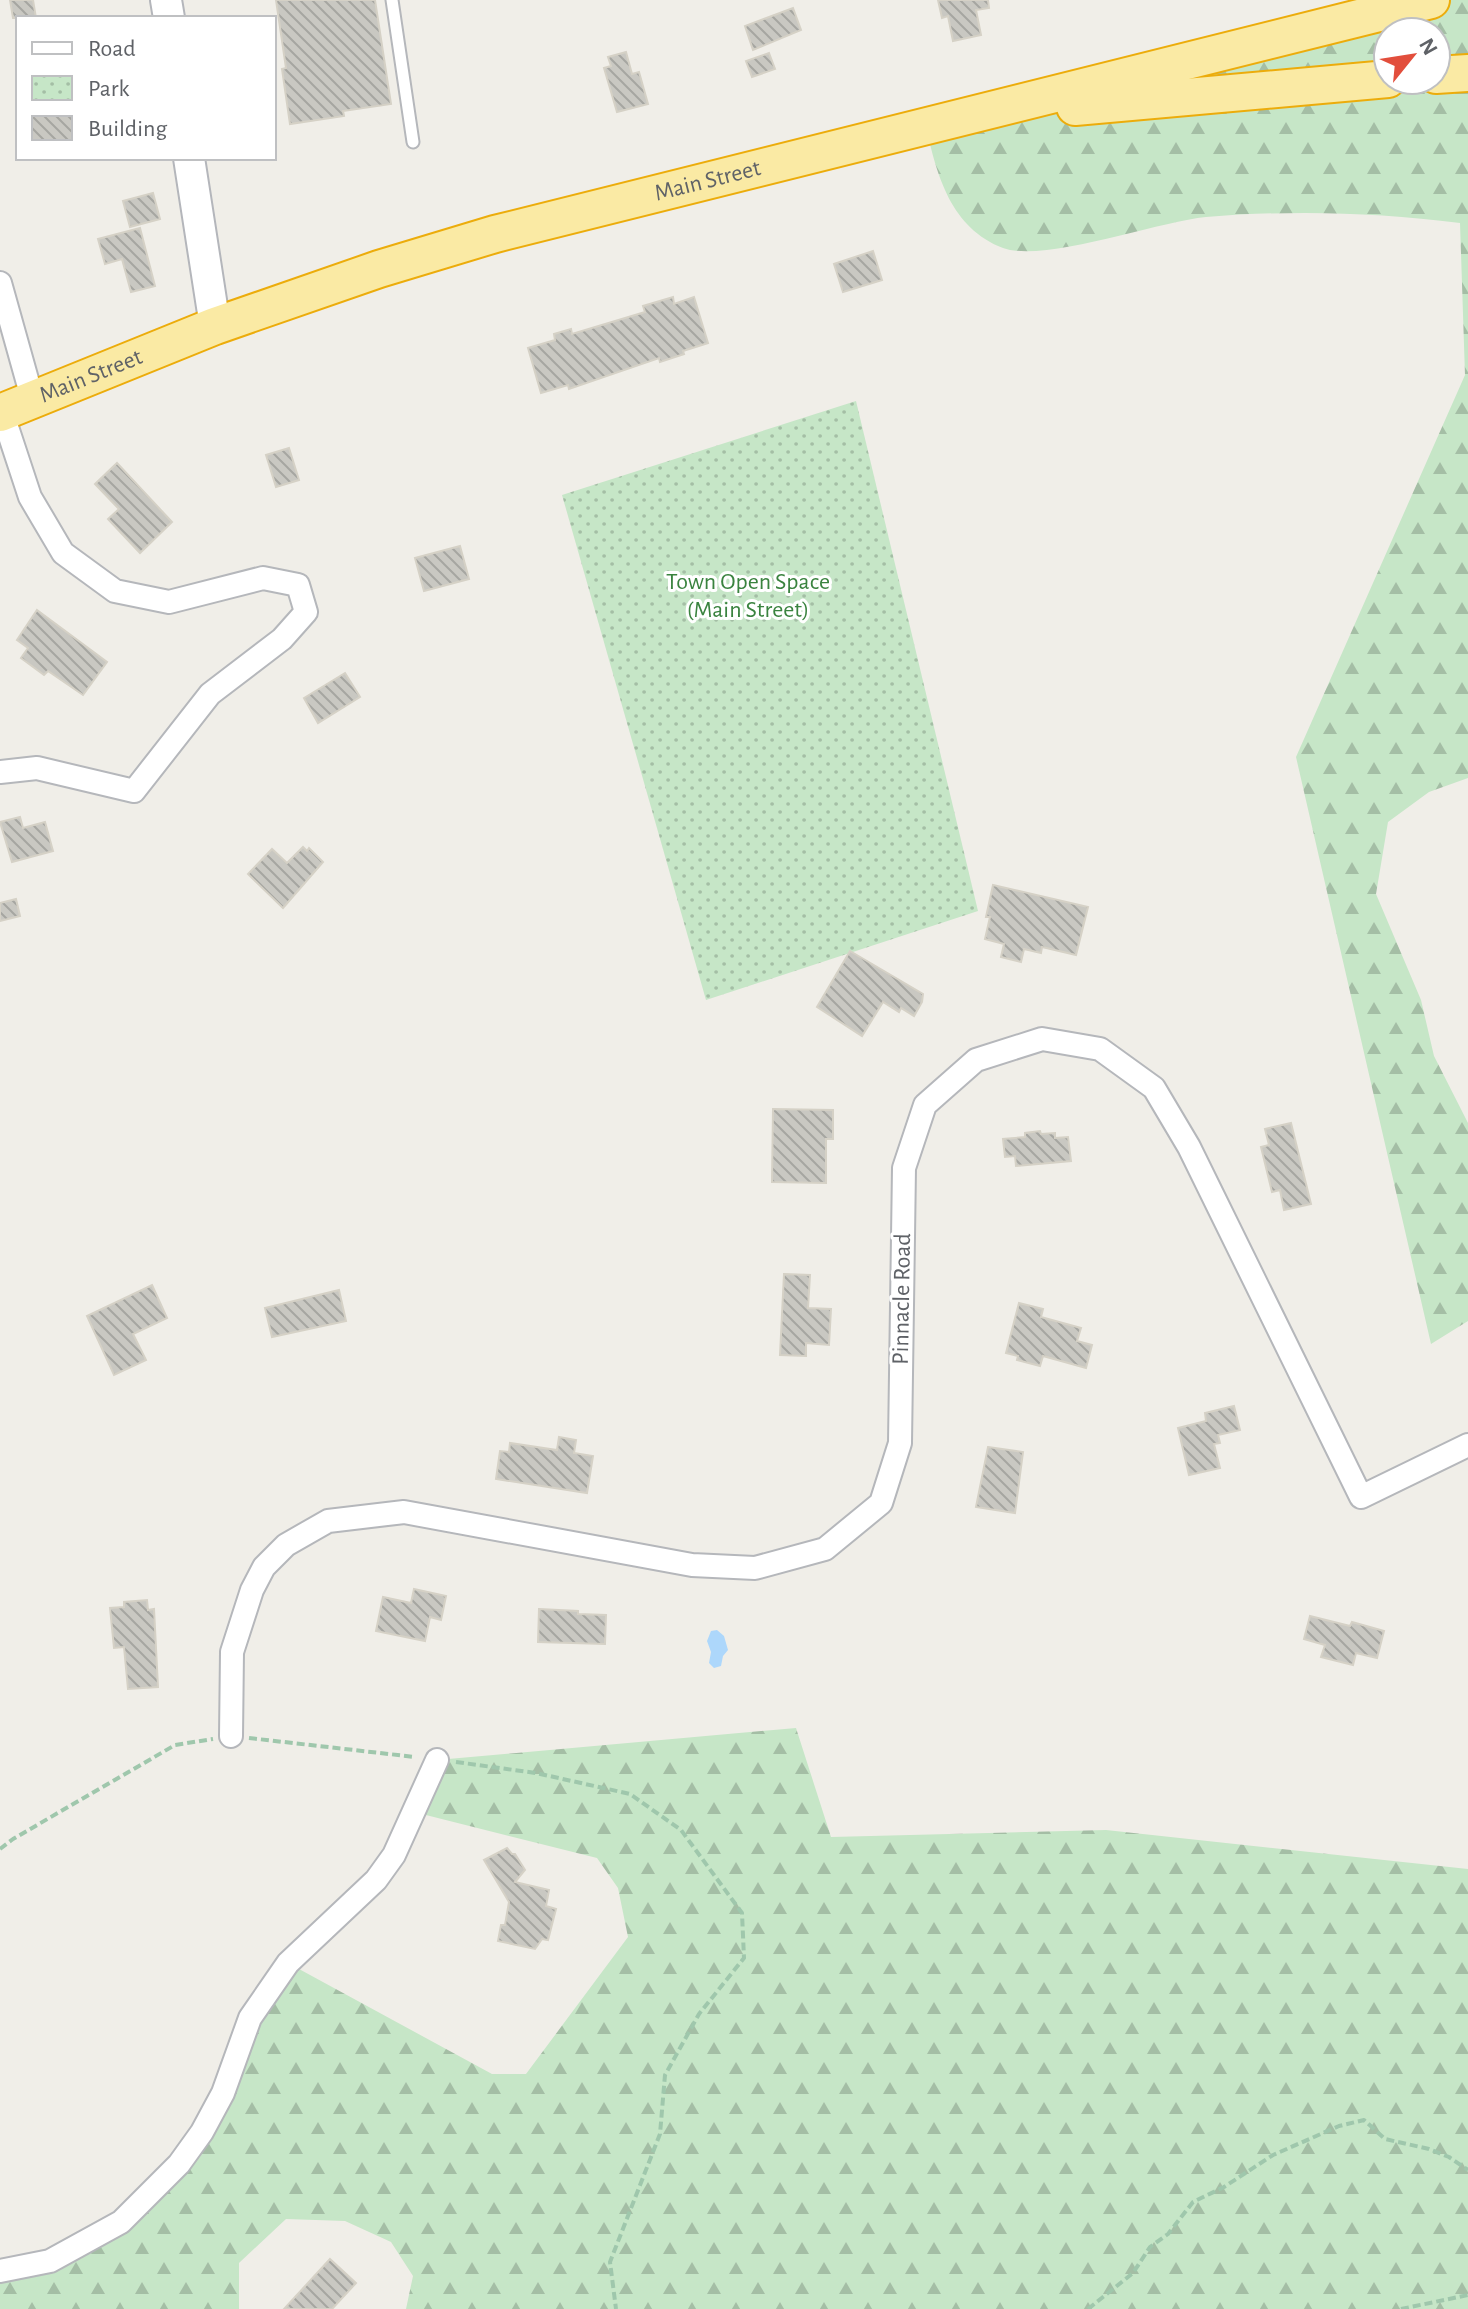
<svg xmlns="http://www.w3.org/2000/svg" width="1468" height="2309" viewBox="0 0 1468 2309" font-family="'Alegreya Sans',sans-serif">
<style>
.forest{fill:url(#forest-firs);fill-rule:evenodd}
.park{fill:url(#park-dots)}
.water{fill:#add7fb}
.building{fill:url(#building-back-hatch);stroke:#d5d1c6;stroke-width:2}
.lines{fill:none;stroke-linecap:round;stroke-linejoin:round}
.service-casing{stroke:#b5b7bb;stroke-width:15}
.minor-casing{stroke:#b5b7bb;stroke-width:26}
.secondary-casing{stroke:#b4b6bb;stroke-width:34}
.trunk-casing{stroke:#ecac0b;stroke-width:40}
.path{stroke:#9fc7ac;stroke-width:4;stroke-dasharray:8 4;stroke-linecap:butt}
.service{stroke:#fff;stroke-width:11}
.minor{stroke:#fff;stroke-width:22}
.secondary{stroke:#fff;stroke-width:30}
.trunk{stroke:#faeaa4;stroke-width:36}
.labels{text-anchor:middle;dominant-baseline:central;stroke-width:6;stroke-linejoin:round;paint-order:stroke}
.street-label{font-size:24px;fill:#5f6267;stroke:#fff}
.park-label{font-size:24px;fill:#3a833f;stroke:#fff}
</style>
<defs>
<pattern id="forest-firs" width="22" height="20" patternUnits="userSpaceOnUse" patternTransform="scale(2)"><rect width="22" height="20" fill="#c6e6c7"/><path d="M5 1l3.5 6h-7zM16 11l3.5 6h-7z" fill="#a4bea5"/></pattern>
<pattern id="park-dots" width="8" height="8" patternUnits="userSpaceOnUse" patternTransform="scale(2)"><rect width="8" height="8" fill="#c6e6c7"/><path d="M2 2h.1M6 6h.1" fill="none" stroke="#a4bea5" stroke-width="1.8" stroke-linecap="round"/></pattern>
<pattern id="building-back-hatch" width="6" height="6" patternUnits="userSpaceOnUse" patternTransform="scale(2)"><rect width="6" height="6" fill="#c9c8c2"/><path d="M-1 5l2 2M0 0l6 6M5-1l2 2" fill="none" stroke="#a6a6a1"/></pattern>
</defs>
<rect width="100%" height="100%" fill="#f0eee8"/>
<!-- forest -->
<g class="forest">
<path d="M 1431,0 L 1468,0 L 1468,778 L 1429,792 L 1388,822 L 1376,894 L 1421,1000 L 1434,1056 L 1468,1123 L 1468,1321 L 1431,1344 L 1296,757 L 1465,375 L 1460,223 C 1375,212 1291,210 1206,217 C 1156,222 1044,263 1003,248 C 951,228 937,176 926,127 ZM 1388,32 L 1436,32 L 1436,80 L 1388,80 Z"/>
<polygon points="796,1728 831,1837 1106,1830 1468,1869 1468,2309 406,2309 413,2276 391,2242 345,2221 286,2219 239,2263 239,2309 0,2309 0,2271 121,2222 179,2164 288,1963 492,2074 526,2074 628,1937 618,1888 597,1858 414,1812 437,1760"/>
</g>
<!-- park -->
<polygon class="park" points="856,401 978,911 706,1000 562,495"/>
<!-- water -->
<polygon class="water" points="717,1630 724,1636 728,1650 723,1656 721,1666 714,1668 709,1663 711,1652 707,1641 711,1631"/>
<!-- building -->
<g class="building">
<polygon points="10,0 33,0 36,18 13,18"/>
<polygon points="276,0 375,0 391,104 343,111 344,116 290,124 282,69 286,68"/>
<polygon points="938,0 988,0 989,8 976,10 981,35 953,41 948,16 942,18"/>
<polygon points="793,8 801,30 753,50 745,26"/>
<polygon points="626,52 632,74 639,72 648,104 617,112 604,68 611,66 608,57"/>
<polygon points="769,53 775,69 752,77 746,61"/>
<polygon points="153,193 160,219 130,227 123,201"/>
<polygon points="140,228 155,286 131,292 122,259 105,264 98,239"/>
<polygon points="873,251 882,280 843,292 834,264"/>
<polygon points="673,297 674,304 694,297 708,343 683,351 684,354 660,362 659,358 569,389 568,385 541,393 528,348 555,340 554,334 571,329 572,334 645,312 643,306"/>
<polygon points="289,448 299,480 276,487 266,455"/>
<polygon points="117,463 172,522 140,553 108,519 119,509 95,484"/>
<polygon points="460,546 469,579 424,591 415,558"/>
<polygon points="37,610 107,662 83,695 48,671 44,675 21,658 28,648 17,640"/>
<polygon points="345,673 360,697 318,723 304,698"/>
<polygon points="20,817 23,828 45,822 53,851 12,862 0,822"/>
<polygon points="303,847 307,851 309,848 323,862 283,908 248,874 272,849 287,863"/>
<polygon points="993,885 1088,907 1076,955 1042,947 1041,953 1024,949 1021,962 1001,957 1004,944 985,939 990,917 986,917"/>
<polygon points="16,899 20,916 0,921 0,903"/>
<polygon points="850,951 923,994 922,1002 914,1016 901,1008 899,1012 883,1002 862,1036 817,1007"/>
<polygon points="773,1109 833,1110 833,1139 826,1139 826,1183 772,1182"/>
<polygon points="1291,1123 1311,1204 1284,1210 1280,1190 1272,1192 1261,1147 1269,1145 1265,1129"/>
<polygon points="1040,1131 1041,1134 1055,1133 1055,1138 1068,1137 1071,1161 1016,1166 1015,1156 1005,1157 1003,1139 1025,1137 1025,1133"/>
<polygon points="784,1274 810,1275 808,1308 831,1309 829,1345 806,1343 806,1356 780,1355"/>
<polygon points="152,1285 167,1318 133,1334 146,1360 114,1375 87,1316"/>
<polygon points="339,1290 346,1321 272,1337 265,1308"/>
<polygon points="1019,1303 1043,1309 1041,1317 1081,1328 1077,1341 1092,1345 1086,1368 1043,1356 1040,1366 1017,1360 1018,1356 1006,1353"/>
<polygon points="1234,1406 1240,1430 1218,1435 1220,1443 1214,1444 1220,1468 1189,1475 1178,1428 1206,1421 1205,1413"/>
<polygon points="559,1437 576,1440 574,1453 593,1456 587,1493 496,1479 500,1451 509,1452 510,1443 557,1450"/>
<polygon points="988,1447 1023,1452 1015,1513 976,1507"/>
<polygon points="414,1589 446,1596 441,1620 430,1617 425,1641 376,1631 383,1597 411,1603"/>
<polygon points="147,1600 148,1610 154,1609 158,1687 128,1689 124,1647 114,1648 110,1608 124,1607 124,1602"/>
<polygon points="539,1609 578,1611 578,1614 606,1615 605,1644 538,1642"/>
<polygon points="1310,1616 1350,1626 1352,1622 1384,1631 1377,1658 1356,1653 1353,1665 1321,1657 1325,1645 1304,1639"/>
<polygon points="507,1848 512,1854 515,1854 525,1870 515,1882 549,1890 546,1906 556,1909 548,1940 542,1939 535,1949 498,1941 501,1925 505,1925 509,1902 484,1860"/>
<polygon points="330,2259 356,2283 332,2309 284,2309"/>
</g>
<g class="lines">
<!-- service casing -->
<g class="service-casing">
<polyline id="service" points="392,0 413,142"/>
</g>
<!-- minor casing -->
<g class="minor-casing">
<g id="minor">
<polyline points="0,283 33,401"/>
<polyline points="0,772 37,768 134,791 210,694 282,639 306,612 298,585 263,578 169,602 115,591 63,553 30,497 2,412"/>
<polyline points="231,1736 232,1652 252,1590 264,1567 286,1545 328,1521 404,1512 692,1565 755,1568 825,1549 881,1503 900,1443 904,1168 925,1105 976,1060 1042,1039 1100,1049 1154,1088 1189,1147 1361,1497 1468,1445"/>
<polyline points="0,2271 50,2261 121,2222 179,2164 202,2132 223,2093 250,2018 288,1963 376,1880 394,1855 437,1760"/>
</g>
</g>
<!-- secondary casing -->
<g class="secondary-casing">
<g id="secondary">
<polyline points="166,0 169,18"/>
<polyline points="189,158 215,326"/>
</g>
</g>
<!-- trunk casing -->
<g class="trunk-casing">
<g id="trunk">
<polyline points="1436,75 1468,73"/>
<polyline points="1075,107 1388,79"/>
<path id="s1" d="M 0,413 L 215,326 L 379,269 L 495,234 L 1431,0"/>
</g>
</g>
<!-- path -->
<g class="path">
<polyline points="249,1738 415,1757"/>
<polyline points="456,1762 536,1773 630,1794 681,1830 742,1913 744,1958 699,2014 665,2075 660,2134 610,2262 616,2309"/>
<polyline points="0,1849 13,1839 175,1745 213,1739"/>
<polyline points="1088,2309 1133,2273 1150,2247 1168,2234 1193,2202 1224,2187 1273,2155 1339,2126 1364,2120 1385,2139 1429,2149 1449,2157 1468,2170"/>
<polyline points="1401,2309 1468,2295"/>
</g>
<!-- service -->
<use href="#service" class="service"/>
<!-- minor -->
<use href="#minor" class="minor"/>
<!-- secondary -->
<use href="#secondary" class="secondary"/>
<!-- trunk -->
<use href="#trunk" class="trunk"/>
</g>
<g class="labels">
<!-- street labels -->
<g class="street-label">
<text stroke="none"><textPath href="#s1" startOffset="746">Main Street</textPath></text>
<text stroke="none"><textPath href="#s1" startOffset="98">Main Street</textPath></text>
<text transform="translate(902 1299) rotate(-89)">Pinnacle Road</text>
</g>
<!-- park labels -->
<g class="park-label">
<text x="748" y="582">Town Open Space<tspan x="748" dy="28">(Main Street)</tspan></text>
</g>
</g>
<!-- legend -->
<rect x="16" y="16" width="260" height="144" fill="#ffffff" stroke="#bfc0c2" stroke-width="2"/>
<rect x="32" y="42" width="40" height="12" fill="#ffffff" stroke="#bfc0c2" stroke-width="2"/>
<text x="88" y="56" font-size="24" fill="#5f6267">Road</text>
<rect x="32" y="76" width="40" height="24" fill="url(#park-dots)" stroke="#bfc0c2" stroke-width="2"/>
<text x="88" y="96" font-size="24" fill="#5f6267">Park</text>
<rect x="32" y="116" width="40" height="24" fill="url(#building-back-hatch)" stroke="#bfc0c2" stroke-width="2"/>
<text x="88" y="136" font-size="24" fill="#5f6267">Building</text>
<!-- north arrow -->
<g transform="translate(1412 56) rotate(60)"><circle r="38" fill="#ffffff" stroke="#bfc0c2" stroke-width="2"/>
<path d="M0-6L14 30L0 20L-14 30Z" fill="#e24e3c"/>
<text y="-12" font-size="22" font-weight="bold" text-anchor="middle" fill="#5f6267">N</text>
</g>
</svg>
